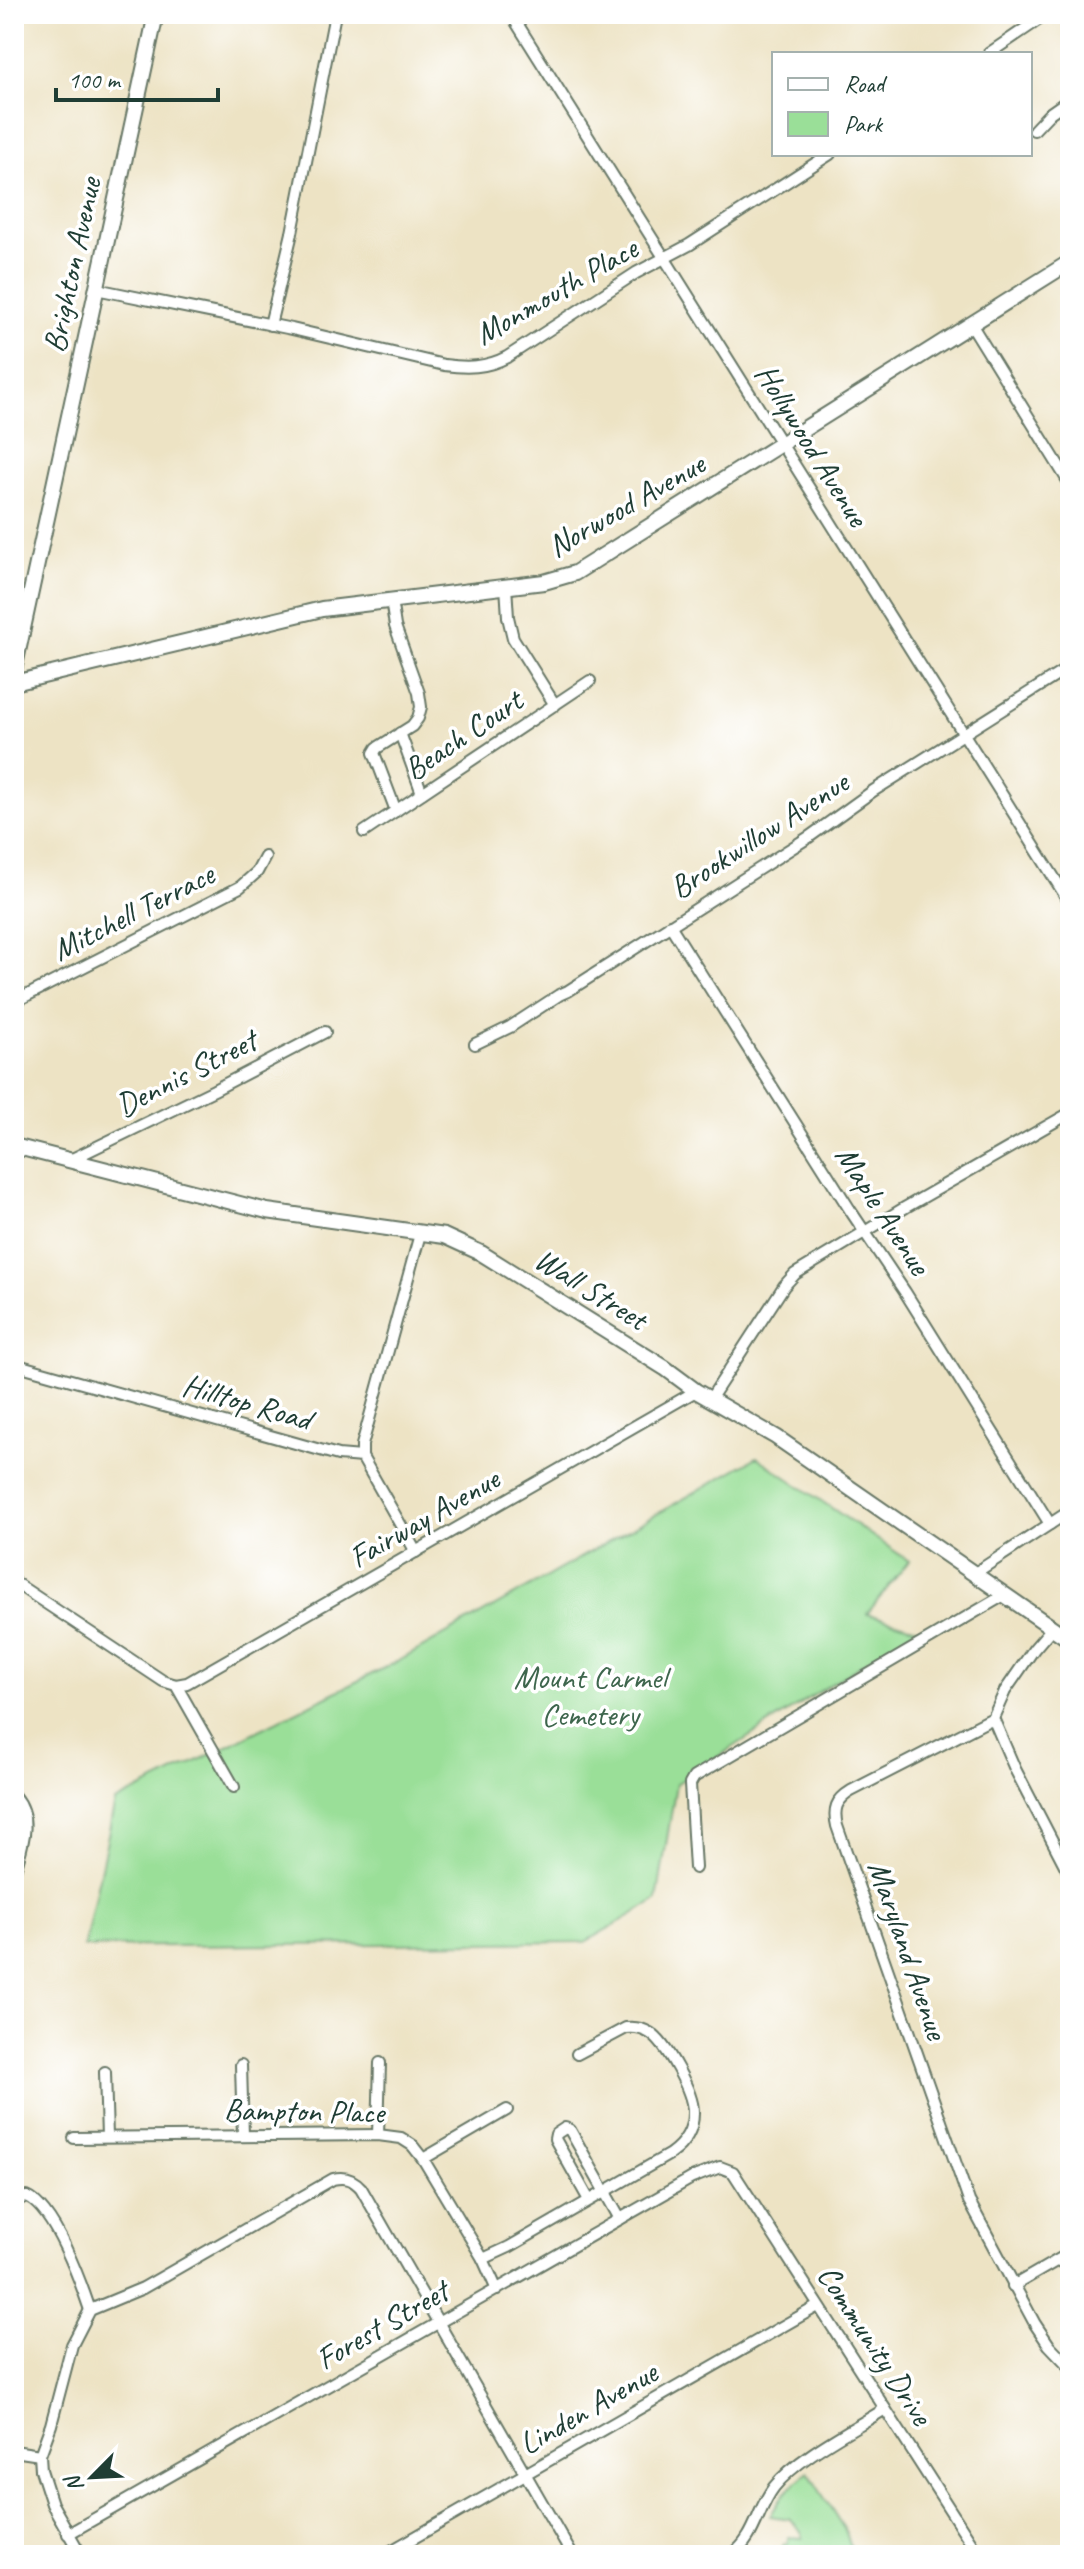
<svg xmlns="http://www.w3.org/2000/svg" width="1084" height="2569" viewBox="0 0 1084 2569" font-family="Caveat,sans-serif">
<style>
.green{fill:#9adf98;stroke:#5c8e66;stroke-width:2}
.lines{fill:none;stroke-linecap:round;stroke-linejoin:round}
.street-casing{stroke:#677766;stroke-width:14}
.secondary-casing{stroke:#677766;stroke-width:18}
.street{stroke:#fff;stroke-width:10}
.secondary{stroke:#fff;stroke-width:14}
.labels{text-anchor:middle;dominant-baseline:central;stroke-width:7;stroke-linejoin:round;paint-order:stroke}
.street-label{font-size:32px;fill:#1f3d34;stroke:#fff}
.park-label{font-size:32px;fill:#3e664d;stroke:#fff}
</style>
<rect width="100%" height="100%" fill="#fff"/>
<filter id="ink" filterUnits="userSpaceOnUse"><feTurbulence type="fractalNoise" baseFrequency=".0125" numOctaves="2"/><feDisplacementMap in="SourceGraphic" scale="16" xChannelSelector="R" yChannelSelector="G"/><feConvolveMatrix kernelMatrix="1 2 1 2 8 2 1 2 1" color-interpolation-filters="sRGB"/></filter>
<filter id="wash" filterUnits="userSpaceOnUse"><feTurbulence type="fractalNoise" baseFrequency=".006" numOctaves="4" result="noise"/><feDisplacementMap in="SourceGraphic" scale="32" xChannelSelector="R" yChannelSelector="G"/><feGaussianBlur stdDeviation="1.8" result="paint"/><feColorMatrix in="noise" values="0 0 0 0 0 0 0 0 0 0 0 0 0 0 0 0 0 1.4 0 .05"/><feComposite in="paint" operator="in"/></filter>
<g filter="url(#wash)">
<rect width="100%" height="100%" fill="#ede3c4"/>
<!-- green -->
<g class="green">
<polygon points="757,1457 909,1561 867,1614 918,1628 676,1784 657,1900 585,1942 84,1947 115,1802 404,1658"/>
<polygon points="808,2472 846,2532 853,2555 779,2554 784,2544 788,2544 788,2537 803,2538 803,2535 791,2519 770,2516 784,2494"/>
</g>
</g>
<g filter="url(#ink)">
<g class="lines">
<!-- street casing -->
<g class="street-casing">
<g id="street">
<polyline points="511,14 1070,903"/>
<polyline points="988,54 1047,14"/>
<polyline points="1034,130 1050,113 1070,99"/>
<path d="M 96,289 L 292,329 L 444,365 C 467,368 486,368 507,357 L 636,273 L 689,245 L 830,154"/>
<polyline points="971,324 1070,484"/>
<polyline points="270,325 292,233 335,14"/>
<polyline points="506,586 508,617 513,638 555,705"/>
<polyline points="391,600 395,626 419,693 421,707 418,718 412,726 377,748 374,753 396,811"/>
<polyline points="400,733 422,793"/>
<polyline points="364,832 590,681"/>
<polyline points="670,925 852,1213 905,1292 1050,1524"/>
<polyline points="14,1002 240,887 257,872 265,857"/>
<polyline points="475,1044 510,1027 559,995 568,991 809,837 873,791 1070,667"/>
<polyline points="70,1160 214,1090 325,1032"/>
<polyline points="14,1364 338,1455 362,1457 416,1552"/>
<polyline points="711,1398 784,1286 795,1274 906,1207 1070,1113"/>
<polyline points="362,1457 362,1445 420,1234"/>
<polyline points="975,1573 1070,1511"/>
<polyline points="14,1582 163,1681 176,1685 234,1787"/>
<path d="M 1052,1628 L 1034,1649 L 1005,1691 L 993,1718 L 851,1791 C 836,1800 833,1809 837,1826 L 969,2201 L 1035,2324 L 1049,2345 L 1070,2367"/>
<polyline points="176,1685 187,1683 696,1391"/>
<polyline points="993,1718 1015,1769 1070,1875"/>
<path d="M 14,1796 C 34,1820 21,1847 14,1874"/>
<polyline points="695,1868 690,1784 694,1777 1006,1594"/>
<polyline points="241,2065 243,2136"/>
<polyline points="105,2072 107,2137"/>
<polyline points="378,2135 380,2063"/>
<polyline points="74,2138 378,2135 401,2138 412,2145 423,2159 483,2259 497,2290"/>
<polyline points="423,2159 507,2110"/>
<path d="M 14,2199 L 27,2197 C 54,2208 81,2283 90,2310"/>
<polyline points="589,2200 555,2139 556,2134 565,2128 570,2130 620,2219"/>
<path d="M 483,2259 L 509,2247 L 670,2154 C 684,2144 693,2131 693,2113 C 694,2093 666,2043 650,2033 C 642,2028 634,2027 626,2028 L 577,2054"/>
<polyline points="1013,2286 1070,2253"/>
<polyline points="14,2451 40,2455"/>
<polyline points="68,2534 692,2178 720,2167 733,2172 979,2555"/>
<path d="M 81,2555 L 52,2504 L 41,2470 L 40,2455 L 51,2425 L 72,2345 L 90,2310 L 143,2288 L 333,2179 C 345,2176 353,2179 361,2188 L 572,2555"/>
<polyline points="384,2555 818,2306"/>
<path d="M 732,2555 C 756,2537 757,2509 774,2487 C 798,2457 852,2430 885,2409"/>
</g>
</g>
<!-- secondary casing -->
<g class="secondary-casing">
<g id="secondary">
<polyline points="14,670 156,14"/>
<polyline points="14,683 322,609 544,582 575,573 1070,262"/>
<polyline points="14,1146 267,1211 444,1236 481,1253 665,1368 696,1391 776,1437 1070,1640"/>
</g>
</g>
<!-- street -->
<use href="#street" class="street"/>
<!-- secondary -->
<use href="#secondary" class="secondary"/>
</g>
</g>
<g class="labels">
<!-- street labels -->
<g class="street-label">
<text transform="translate(72 265) rotate(-78)">Brighton Avenue</text>
<text transform="translate(556 291) rotate(-30)">Monmouth Place</text>
<text transform="translate(812 445) rotate(58)">Hollywood Avenue</text>
<text transform="translate(626 505) rotate(-30)">Norwood Avenue</text>
<text transform="translate(463 735) rotate(-34)">Beach Court</text>
<text transform="translate(759 835) rotate(-33)">Brookwillow Avenue</text>
<text transform="translate(133 912) rotate(-27)">Mitchell Terrace</text>
<text transform="translate(186 1073) rotate(-27)">Dennis Street</text>
<text transform="translate(883 1210) rotate(57)">Maple Avenue</text>
<text transform="translate(591 1289) rotate(32)">Wall Street</text>
<text transform="translate(247 1402) rotate(16)">Hilltop Road</text>
<text transform="translate(424 1518) rotate(-30)">Fairway Avenue</text>
<text transform="translate(908 1950) rotate(71)">Maryland Avenue</text>
<text transform="translate(304 2111) rotate(1)">Bampton Place</text>
<text transform="translate(382 2325) rotate(-30)">Forest Street</text>
<text transform="translate(875 2345) rotate(57)">Community Drive</text>
<text transform="translate(588 2408) rotate(-30)">Linden Avenue</text>
</g>
<!-- park labels -->
<g class="park-label">
<text x="590" y="1677">Mount Carmel<tspan x="590" dy="37">Cemetery</tspan></text>
</g>
</g>
<!-- margin -->
<rect width="1084" height="2569" fill="none" stroke="#fff" stroke-width="48"/>
<!-- legend -->
<rect x="772" y="52" width="260" height="104" fill="#ffffff" stroke="#a5b1ae" stroke-width="2"/>
<rect x="788" y="78" width="40" height="12" fill="#ffffff" stroke="#a5b1ae" stroke-width="2"/>
<text x="844" y="92" font-size="24" fill="#1f3d34">Road</text>
<rect x="788" y="112" width="40" height="24" fill="#9adf98" stroke="#a5b1ae" stroke-width="2"/>
<text x="844" y="132" font-size="24" fill="#1f3d34">Park</text>
<!-- north arrow -->
<g transform="translate(92 2477) rotate(246)" stroke="#ffffff" stroke-width="6" paint-order="stroke">
<path d="M0-6L14 30L0 20L-14 30Z" fill="#1f3d34"/>
<text y="-12" font-size="22" font-weight="bold" text-anchor="middle" fill="#1f3d34">N</text>
</g>
<!-- scale -->
<path d="M56 88v12h162v-12" fill="none" stroke="#1f3d34" stroke-width="4"/>
<text x="68" y="88" font-size="24" fill="#1f3d34" stroke="#ffffff" stroke-width="6" paint-order="stroke">100 m</text>
</svg>
